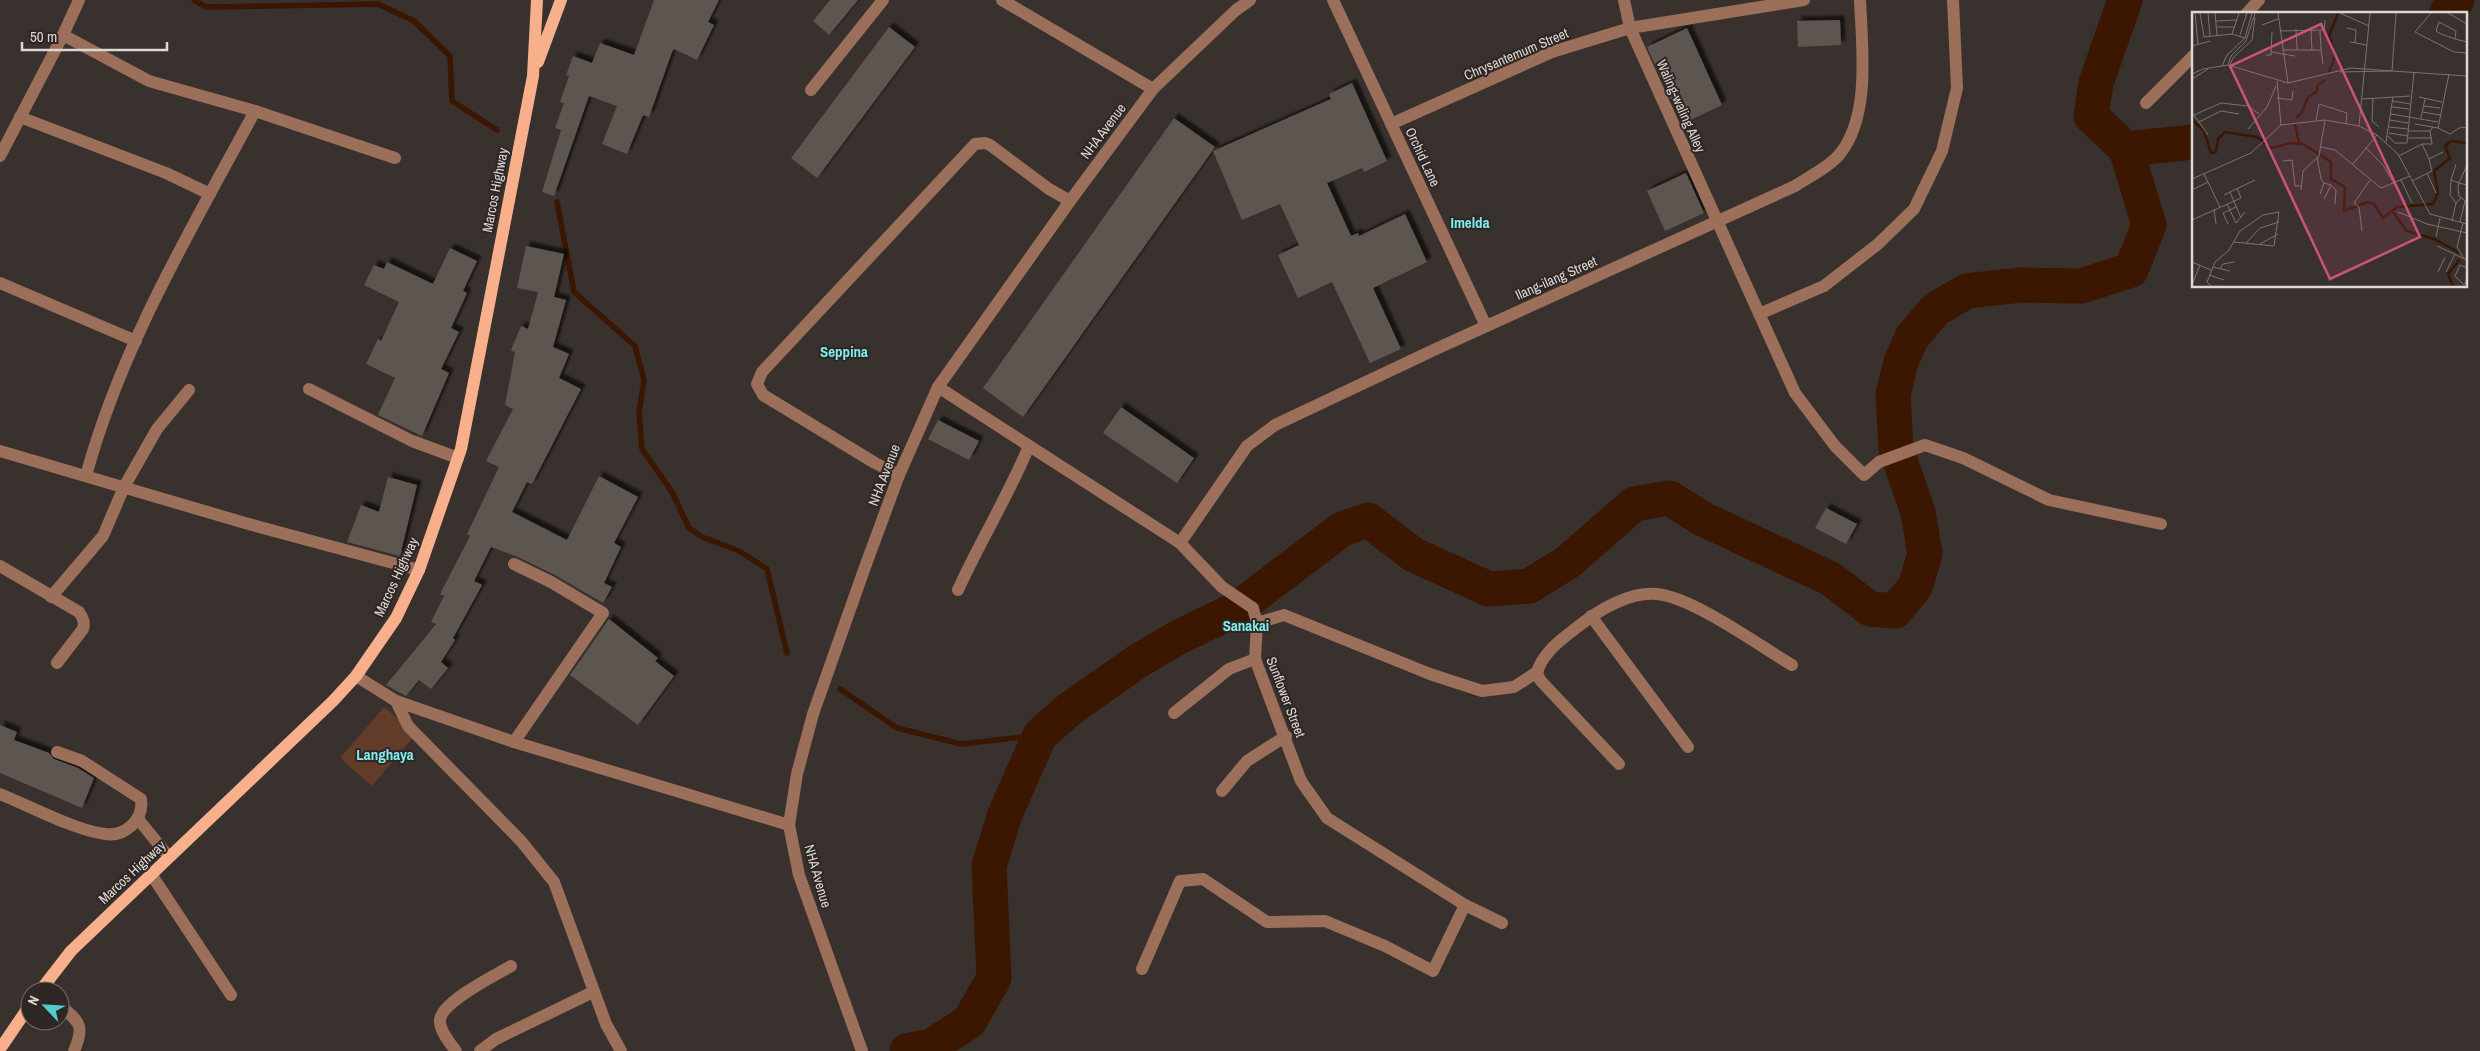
<svg xmlns="http://www.w3.org/2000/svg" width="2480" height="1051" viewBox="0 0 2480 1051" font-family="'Archivo Narrow',sans-serif">
<style>
.green{fill:#623c28}
.lines{fill:none;stroke-linecap:round;stroke-linejoin:round}
.stream{stroke:#3b1601;stroke-width:5.5}
.river{stroke:#3b1601;stroke-width:35}
.building{fill:#5d5550;filter:url(#shadow)}
.minor{stroke:#9b6f59;stroke-width:12}
.major{stroke:#f7b08b;stroke-width:12}
.labels{text-anchor:middle;dominant-baseline:central;stroke-width:4;stroke-linejoin:round;paint-order:stroke}
.street-label{font-size:14px;fill:#ddd8d5;stroke:#2e2723}
.neighbourhood-label{font-size:15px;font-weight:bold;fill:#80ecef;stroke:#2e2723}
.inset-river{fill:none;stroke:#3b1601;stroke-width:2.5}
.inset-road{fill:none;stroke:#7a7470;stroke-width:1}
.view{fill:#ca5280;fill-opacity:0.15;stroke:#ca5280;stroke-width:2.5}
.inset-edge{fill:none;stroke:#ddd8d5;stroke-width:2.5}
</style>
<defs>
<filter id="shadow"><feDropShadow dx="4.5" dy="-4.5" stdDeviation="1" flood-color="#0009"/></filter>
</defs>
<rect width="100%" height="100%" fill="#38312d"/>
<!-- green -->
<polygon class="green" points="384,707 416,734 372,786 340,758"/>
<g class="lines">
<!-- stream -->
<g class="stream">
<polyline points="194,0 206,7 378,4 414,21 450,56 452,101 497,130"/>
<polyline points="557,202 574,292 635,346 644,380 639,413 642,449 672,492 689,528 702,537 739,551 767,569 787,653"/>
<polyline points="840,689 897,728 961,744 1040,735"/>
</g>
<!-- river -->
<g class="river">
<polyline points="2446,14 2457,0"/>
<polyline points="2126,149 2194,142"/>
<polyline points="907,1051 931,1046 969,1022 994,978 989,866 1005,814 1040,735 1071,708 1138,661 1177,638 1237,609 1342,529 1368,520 1414,555 1489,589 1529,586 1568,562 1634,504 1669,498 1703,519 1831,579 1870,609 1895,611 1915,587 1925,554 1918,512 1896,449 1893,395 1901,362 1912,337 1936,309 1967,291 2021,285 2081,286 2131,270 2149,225 2126,149 2091,116 2096,83 2125,0"/>
</g>
</g>
<!-- building -->
<g class="building">
<polygon points="654,0 719,0 708,22 714,25 697,60 674,49 672,52 649,117 643,115 627,154 602,144 617,106 589,96 554,196 542,192 561,130 555,128 564,103 560,102 569,76 566,75 573,56 592,63 600,43 634,55"/>
<polygon points="830,0 858,0 829,35 813,21"/>
<polygon points="1840,20 1841,45 1798,47 1797,21"/>
<polygon points="889,27 915,47 817,178 791,158"/>
<polygon points="1687,28 1722,105 1682,124 1647,47"/>
<polygon points="1352,83 1387,161 1364,172 1362,168 1327,183 1351,236 1358,233 1359,236 1405,214 1427,262 1373,288 1401,349 1370,363 1332,282 1298,298 1278,255 1299,245 1280,204 1242,220 1213,151 1331,99 1329,94"/>
<polygon points="1174,118 1215,147 1023,417 983,388"/>
<polygon points="1686,173 1704,213 1665,231 1647,191"/>
<polygon points="526,246 564,254 554,297 566,300 553,347 569,354 559,378 581,389 532,484 527,482 512,512 567,540 599,476 638,497 614,543 621,547 604,583 612,587 603,603 555,575 518,557 491,547 474,581 482,585 453,638 455,640 441,662 448,668 431,689 419,680 406,696 386,685 436,624 431,622 444,596 440,594 470,536 467,534 499,467 486,461 513,409 505,405 515,352 511,350 521,326 528,329 538,292 517,288"/>
<polygon points="450,248 477,261 463,291 467,293 451,328 459,332 441,369 449,373 422,436 378,415 395,378 366,364 378,339 381,341 399,302 364,285 374,265 384,269 387,262 433,284"/>
<polygon points="1121,407 1194,458 1177,483 1103,433"/>
<polygon points="938,420 979,441 969,460 928,439"/>
<polygon points="388,477 417,485 400,556 347,542 361,505 379,512"/>
<polygon points="1826,508 1857,524 1846,544 1815,528"/>
<polygon points="609,619 658,658 655,661 674,676 638,725 570,675"/>
<polygon points="0,725 17,732 14,740 49,753 54,759 78,768 94,778 82,808 0,773"/>
</g>
<g class="lines">
<!-- minor -->
<g class="minor">
<polyline points="1002,0 1153,89"/>
<polyline points="1333,0 1486,326"/>
<polyline points="1624,0 1630,28 1795,393 1835,446 1864,475 1879,462 1925,445 1963,458 2049,500 2161,524"/>
<polyline points="2246,14 2259,0"/>
<polyline points="63,35 149,81 255,111"/>
<polyline points="811,90 883,0"/>
<polyline points="2146,103 2194,55"/>
<polyline points="20,117 166,173 210,194"/>
<polyline points="1391,124 1552,52 1630,28 1804,0"/>
<polyline points="0,156 63,35 79,0"/>
<polyline points="0,283 136,341"/>
<polyline points="1759,314 1824,286 1878,244 1914,209 1942,151 1957,88 1953,0"/>
<polyline points="938,387 1180,543 1222,587 1253,608 1257,623 1255,659 1301,781 1327,818 1465,905 1502,923"/>
<polyline points="309,389 412,441 458,458"/>
<polyline points="0,451 245,523 419,570"/>
<polyline points="899,475 875,463 763,395 757,384 762,372 975,144 985,143 990,145 1049,189 1070,201"/>
<path d="M 86,476 C 121,346 192,228 255,111 L 395,158"/>
<path d="M 1180,543 L 1247,446 L 1275,425 L 1438,348 L 1795,186 C 1808,177 1828,168 1839,155 C 1871,117 1862,47 1860,0"/>
<path d="M 0,566 L 79,612 C 83,618 85,622 83,629 L 57,663"/>
<path d="M 958,590 C 980,541 1009,495 1029,446"/>
<polyline points="51,597 103,536 124,487 157,429 189,390"/>
<polyline points="1591,616 1688,747"/>
<polyline points="1257,623 1284,615 1430,674 1482,691 1514,687 1537,672"/>
<polyline points="356,676 396,701 514,742 789,825"/>
<polyline points="396,701 408,726 521,841 554,882 606,1024 621,1051"/>
<polyline points="1174,713 1229,669 1255,659"/>
<polyline points="514,742 603,613 551,582 514,564"/>
<path d="M 1619,764 L 1540,680 L 1537,672 C 1544,651 1562,639 1580,625 C 1600,609 1630,592 1656,594 C 1691,596 1760,646 1792,665"/>
<polyline points="1222,791 1247,761 1286,736"/>
<path d="M 0,794 C 30,806 74,830 105,834 C 126,837 144,819 141,799 L 82,761 L 57,752"/>
<polyline points="138,819 169,857"/>
<polyline points="151,874 231,995"/>
<polyline points="1142,969 1180,881 1203,879 1267,922 1325,921 1385,946 1433,971 1465,905"/>
<path d="M 60,1005 C 80,1023 85,1025 74,1051"/>
<path d="M 456,1051 C 450,1043 439,1030 440,1020 C 442,1001 496,975 511,966"/>
<polyline points="480,1051 496,1039 593,992"/>
<polyline points="862,1051 799,875 789,825 797,774 813,714 865,567 899,475 938,387 1070,201 1153,89 1236,10 1250,0"/>
</g>
<!-- major -->
<g class="major">
<polyline points="538,62 561,0"/>
<polyline points="40,991 71,951 333,701 356,676 396,618 419,570 461,449 533,76 537,0"/>
<polyline points="0,1049 30,1005"/>
</g>
</g>
<g class="labels">
<!-- street labels -->
<g class="street-label">
<text transform="translate(1516 54) rotate(-23)">Chrysantemum Street</text>
<text transform="translate(1681 106) rotate(66)">Waling-waling Alley</text>
<text transform="translate(1103 131) rotate(-53)">NHA Avenue</text>
<text transform="translate(1423 157) rotate(65)">Orchid Lane</text>
<text transform="translate(495 190) rotate(-79)">Marcos Highway</text>
<text transform="translate(1556 278) rotate(-24)">Ilang-ilang Street</text>
<text transform="translate(884 475) rotate(-69)">NHA Avenue</text>
<text transform="translate(396 577) rotate(-65)">Marcos Highway</text>
<text transform="translate(1286 697) rotate(69)">Sunflower Street</text>
<text transform="translate(132 872) rotate(-43)">Marcos Highway</text>
<text transform="translate(818 876) rotate(74)">NHA Avenue</text>
</g>
<!-- neighbourhood labels -->
<g class="neighbourhood-label">
<text x="1470" y="222">Imelda</text>
<text x="844" y="351">Seppina</text>
<text x="1246" y="625">Sanakai</text>
<text x="385" y="754">Langhaya</text>
</g>
</g>
<!-- overview -->
<g transform="translate(2192 12)">
<rect width="275" height="275" fill="#38312d"/>
<path class="inset-river" d="M 137,60 L 143,44 L 137,24 L 146,1M 104,106 L 110,100 L 116,85 L 124,80 L 126,73 L 133,68M 0,108 L 12,119 L 19,141 L 24,140 L 26,127 L 33,120 L 65,125 L 80,136 L 99,131 L 111,132 L 139,150 L 139,167 L 153,175 L 152,199 L 176,190 L 182,192 L 191,206 L 205,195 L 241,192 L 246,181 L 242,159 L 258,146 L 253,134 L 259,129 L 275,131M 103,112 L 107,131M 201,200 L 215,219 L 242,227 L 268,241M 261,274 L 256,262 L 268,247"/>
<path class="inset-road" d="M 3,1 L 6,32M 8,1 L 12,25 L 40,22 L 53,26M 16,1 L 18,24M 23,1 L 25,23M 86,1 L 96,71M 148,1 L 177,14M 239,1 L 223,20 L 262,40 L 275,41M 256,1 L 275,12M 24,9 L 45,8M 70,13 L 86,7M 25,15 L 43,15M 155,16 L 164,18 L 163,31M 104,17 L 105,37M 119,18 L 120,38M 88,19 L 132,18 L 133,8M 128,19 L 129,38M 40,22 L 47,1M 48,23 L 55,1M 263,27 L 264,19 L 247,10 L 244,19 L 249,22 L 263,27 L 275,30M 158,30 L 175,33M 0,34 L 18,29M 91,38 L 129,38 L 131,52M 79,40 L 103,44M 74,43 L 79,43 L 80,20M 36,53 L 39,44 L 54,29 L 63,1M 38,53 L 41,46 L 60,28 L 63,5M 30,54 L 35,43 L 53,26 L 60,1M 200,59 L 204,1M 148,60 L 200,59 L 275,64M 0,62 L 11,57 L 36,53 L 96,71 L 159,56 L 200,59M 257,62 L 246,116 L 258,122 L 269,115 L 275,116M 275,64 L 275,93M 0,67 L 16,57M 85,69 L 89,113M 227,85 L 250,90M 85,86 L 100,88 L 101,79M 181,86 L 180,109 L 187,115M 170,87 L 218,84M 201,89 L 218,92M 231,94 L 248,96M 200,95 L 217,97M 230,100 L 248,103M 0,101 L 7,110 L 29,99 L 47,102M 199,102 L 246,110M 2,103 L 29,91 L 56,94 L 67,102M 229,106 L 233,87M 124,108 L 127,92 L 155,101 L 154,112M 198,108 L 216,111M 7,110 L 16,123M 223,112 L 246,116M 167,114 L 178,1M 197,115 L 216,117M 56,117 L 75,95 L 84,74M 216,119 L 238,119M 197,121 L 216,124M 196,124 L 203,131 L 215,131 L 222,60M 216,126 L 240,126M 194,130 L 201,85M 230,132 L 240,132 L 238,119 L 241,115M 129,135 L 143,138 L 189,176 L 218,164M 174,136 L 191,153 L 213,190M 207,144 L 230,132 L 237,147 L 240,159 L 220,169M 125,145 L 129,167 L 132,171M 237,147 L 251,140M 91,149 L 100,148 L 103,174 L 109,174M 160,153 L 185,123M 235,161 L 244,181M 12,162 L 28,195M 0,167 L 59,141 L 89,113 L 133,108 L 167,114 L 185,123 L 206,142 L 238,202 L 275,212M 209,168 L 220,191M 259,168 L 264,152M 275,173 L 267,171 L 266,176 L 267,184 L 275,190M 0,178 L 16,170M 109,178 L 111,159 L 127,144 L 133,108M 38,180 L 49,206M 128,182 L 132,171 L 139,173 L 144,178 L 143,192M 32,183 L 63,168M 132,187 L 139,173M 264,191 L 258,183 L 259,168 L 267,171 L 275,153M 35,192 L 44,211 L 53,200M 22,197 L 24,212M 206,200 L 235,212 L 275,221M 0,208 L 49,186 L 45,176M 260,209 L 264,191 L 269,186M 268,210 L 273,189M 271,211 L 265,235 L 272,247M 36,212 L 31,201 L 44,195M 170,219 L 167,195 L 162,191 L 178,168M 244,225 L 248,206M 54,231 L 68,216 L 87,210M 68,232 L 86,222M 245,234 L 275,248M 0,250 L 19,258M 21,255 L 38,259M 275,256 L 268,253 L 263,264 L 272,273 L 275,267M 28,257 L 31,252 L 42,250M 246,260 L 253,245M 254,260 L 263,242M 17,263 L 32,268M 0,273 L 8,253M 19,274 L 15,270 L 23,250 L 37,238 L 48,219 L 71,203 L 87,200 L 82,234 L 42,230"/>
<path class="view" d="M 129,12 L 228,225 L 138,267 L 38,54 Z"/>
<rect width="275" height="275" class="inset-edge"/>
</g>
<!-- north arrow -->
<g transform="translate(45 1006) rotate(295)"><circle r="24" fill="#2e2723" stroke="#746e6a"/>
<path d="M0-4L9 19L0 12L-9 19Z" fill="#52ccd0"/>
<text y="-8" font-size="14" font-weight="bold" text-anchor="middle" fill="#ddd8d5">N</text>
</g>
<!-- scale -->
<path d="M22 42v8h145v-8" fill="none" stroke="#ddd8d5" stroke-width="2.5"/>
<text x="30" y="42" font-size="15" fill="#ddd8d5" stroke="#2e2723" stroke-width="4" paint-order="stroke">50 m</text>
</svg>
